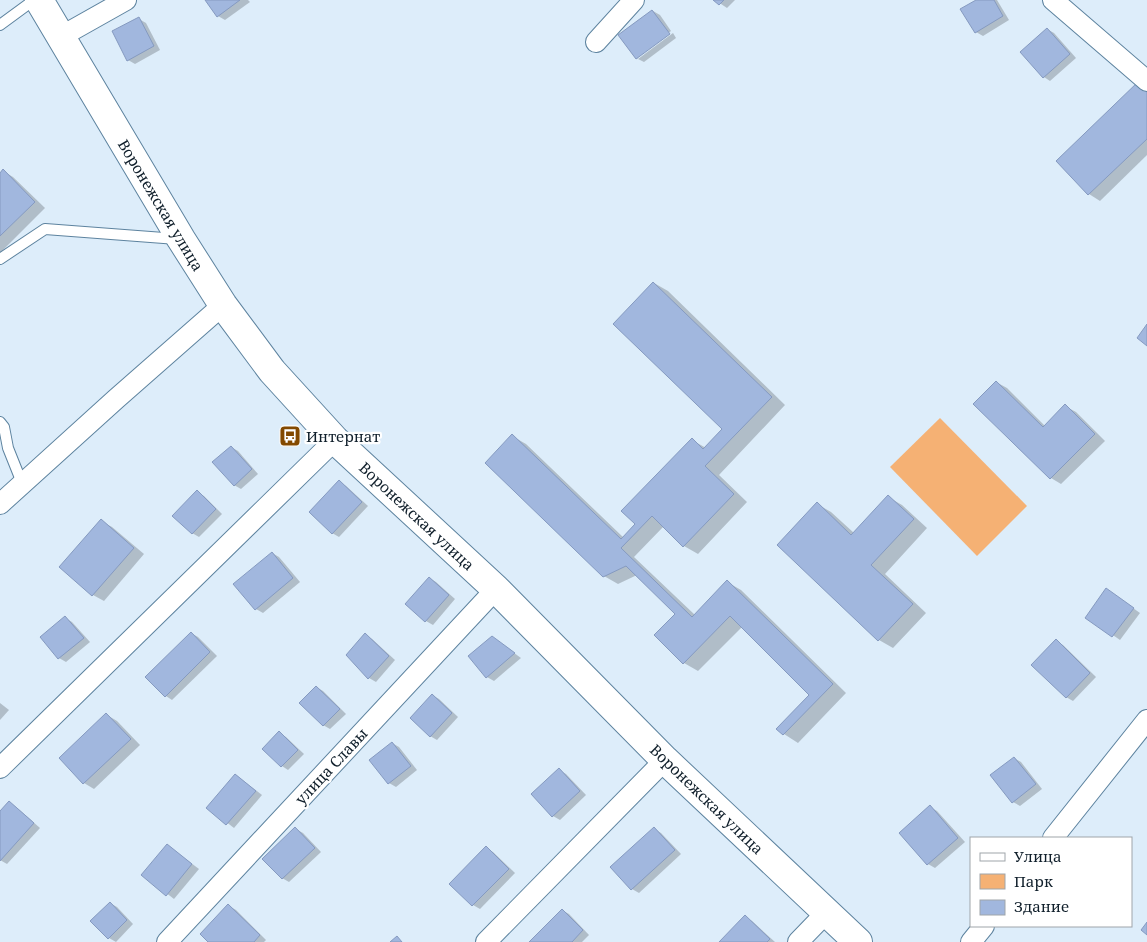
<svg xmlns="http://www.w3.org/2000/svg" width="1147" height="942" viewBox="0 0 1147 942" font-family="'Noto Serif',serif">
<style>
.green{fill:#f5b174}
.shadow{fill:#0003}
.building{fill:#a1b7de;stroke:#859ac0}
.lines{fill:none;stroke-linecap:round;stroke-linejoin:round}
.lane-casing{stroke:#5d839f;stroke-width:12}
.street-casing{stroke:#5d839f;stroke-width:22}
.secondary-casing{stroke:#5d839f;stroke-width:30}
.lane{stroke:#fff;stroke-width:10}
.street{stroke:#fff;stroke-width:20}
.secondary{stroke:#fff;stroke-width:28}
.labels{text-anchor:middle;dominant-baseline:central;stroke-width:4.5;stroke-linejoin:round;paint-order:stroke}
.street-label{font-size:15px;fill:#101f2b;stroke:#fff}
.poi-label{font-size:15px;fill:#101f2b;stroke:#fff;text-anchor:start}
</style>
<rect width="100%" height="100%" fill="#ddedfa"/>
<!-- green -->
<polygon class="green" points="940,418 1027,506 977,556 890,467"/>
<!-- shadow -->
<g class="shadow">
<polygon points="206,0 248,0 250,2 225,20 218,16"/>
<polygon points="715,0 735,0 727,8"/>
<polygon points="978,0 997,0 1009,20 983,36 976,32"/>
<polygon points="653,11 660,15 671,31 638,56 638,59 637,58"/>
<polygon points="139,19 146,23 160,50 135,64 128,60"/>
<polygon points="1047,29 1054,33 1076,58 1050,81 1044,77"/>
<polygon points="673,33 676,38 644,62 638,59"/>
<polygon points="1147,85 1147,155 1100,201 1089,194 1057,161"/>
<polygon points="3,171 13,177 45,208 0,253 0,175"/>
<polygon points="654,283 668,291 785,405 719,475 747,502 698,554 684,546 664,526 634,557 695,615 727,582 741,590 846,693 798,743 784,734 778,729 811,695 742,627 698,671 684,663 677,614 637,575 618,584 604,576 512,436 526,444 624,538 637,524 692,440 706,448 724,429"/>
<polygon points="996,382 1007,388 1045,426 1065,406 1076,412 1105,441 1061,484 1051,478 975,404"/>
<polygon points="231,447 238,451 258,474 241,489 234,485"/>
<polygon points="339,482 346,486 368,506 339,537 332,533"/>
<polygon points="197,492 204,496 222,514 199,537 192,533"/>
<polygon points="888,497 902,505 927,528 885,574 926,613 893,648 879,640 817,504 831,512 854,533"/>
<polygon points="101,521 112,527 144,554 104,601 93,595 61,567"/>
<polygon points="272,553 279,557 300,582 263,613 256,609"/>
<polygon points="429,578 436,582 455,599 433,625 426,621"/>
<polygon points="1113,594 1140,613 1120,640 1087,617"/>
<polygon points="65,618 72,622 90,642 66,662 59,658"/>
<polygon points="191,633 198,637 217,656 172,700 166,696"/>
<polygon points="365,635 372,639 395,660 376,682 369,678"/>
<polygon points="1056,641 1063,645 1096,677 1073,701 1066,697"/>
<polygon points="499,642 521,658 494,681 487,677"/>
<polygon points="316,687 323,691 346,714 330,729 323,725"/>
<polygon points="432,695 439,699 458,717 437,740 430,736"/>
<polygon points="0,703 9,710 0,720"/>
<polygon points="107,715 117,721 140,745 94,789 84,783"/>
<polygon points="279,733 286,737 304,754 288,770 282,766"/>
<polygon points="392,743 399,747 417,770 396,787 389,783"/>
<polygon points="1014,758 1021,762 1042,789 1020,806 1013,802"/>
<polygon points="559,770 566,774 586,795 560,820 553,816"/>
<polygon points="236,775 262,795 234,828 208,808"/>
<polygon points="9,803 16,807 40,828 7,864 0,860 0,813"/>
<polygon points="930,807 937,811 965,842 935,868 928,864 901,833"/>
<polygon points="296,829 303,833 321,852 289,882 282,878"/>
<polygon points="654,829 661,833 681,854 639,893 632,889"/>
<polygon points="167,845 199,869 174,899 143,875"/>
<polygon points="486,848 493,852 515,873 480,909 473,905 451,884"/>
<polygon points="110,903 117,907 133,924 116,942 109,938"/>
<polygon points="229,906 236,910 266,940 264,942 210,942"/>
<polygon points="562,910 569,914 589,935 582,942 531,942"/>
<polygon points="745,917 752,921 775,942 721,942"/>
</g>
<!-- building -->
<g class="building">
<polygon points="205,0 240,0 217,17"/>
<polygon points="713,0 724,0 719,5"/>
<polygon points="976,0 994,0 1003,16 975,33 960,9"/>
<polygon points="652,10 670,34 636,59 618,35"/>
<polygon points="139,17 154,46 127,61 112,31"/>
<polygon points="1047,28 1070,54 1043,78 1020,52"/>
<polygon points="1140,80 1147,87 1147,139 1088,195 1056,161"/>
<polygon points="3,169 35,202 0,236 0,173"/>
<polygon points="653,282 772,397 705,466 734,494 683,547 652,516 621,548 692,617 727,580 833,684 783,735 776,729 809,695 730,616 683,664 654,635 675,614 626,566 603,577 485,463 512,434 621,539 635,524 621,511 692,438 703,449 722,429 613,324"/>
<polygon points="1147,324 1147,346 1137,338"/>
<polygon points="996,381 1043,427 1065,404 1095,434 1050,479 973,404"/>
<polygon points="231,446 252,469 234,486 212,462"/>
<polygon points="339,480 362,502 332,534 309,512"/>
<polygon points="197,490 216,509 192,534 172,516"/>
<polygon points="888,495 914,519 871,565 913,604 878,641 777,545 817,502 851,535"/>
<polygon points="101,519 134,548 92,596 59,567"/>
<polygon points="272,552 293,578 255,610 233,584"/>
<polygon points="429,577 449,595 425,622 405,604"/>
<polygon points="1106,588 1134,608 1112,637 1085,618"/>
<polygon points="65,616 84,638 58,659 40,637"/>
<polygon points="191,632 210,652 165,697 145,677"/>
<polygon points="365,633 389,656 368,679 346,655"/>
<polygon points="492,636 515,653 486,678 468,656"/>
<polygon points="1056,639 1090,673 1066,698 1031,665"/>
<polygon points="316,686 340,709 323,726 299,703"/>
<polygon points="432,694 452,713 430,737 410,718"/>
<polygon points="106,713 131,739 83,784 59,758"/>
<polygon points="279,731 298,750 281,767 262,749"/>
<polygon points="392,742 411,766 388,784 369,760"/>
<polygon points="1014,757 1036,784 1012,803 990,775"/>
<polygon points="559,768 580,791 552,817 531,794"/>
<polygon points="235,774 256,791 226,825 206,808"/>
<polygon points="9,801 34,823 0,861 0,811"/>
<polygon points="930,805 958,838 927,865 899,833"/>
<polygon points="295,827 315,848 282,879 262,859"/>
<polygon points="654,827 675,850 631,890 610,867"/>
<polygon points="167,844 192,864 166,896 141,875"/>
<polygon points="486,846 509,869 472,906 449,884"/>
<polygon points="110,902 127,920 108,939 90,921"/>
<polygon points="228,904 260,935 254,942 208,942 200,934"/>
<polygon points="562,909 583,930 572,942 529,942"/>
<polygon points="745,915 770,939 767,942 719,942"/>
<polygon points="1147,922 1147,935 1141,930"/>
<polygon points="397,936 402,942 390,942"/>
</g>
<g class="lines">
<!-- lane casing -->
<g class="lane-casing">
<g id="lane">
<polyline points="0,25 34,0"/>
<polyline points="0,259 45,229 177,239"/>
<polyline points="0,422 4,427 8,448 22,483"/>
</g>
</g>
<!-- street casing -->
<g class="street-casing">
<g id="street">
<polyline points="1053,0 1147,81"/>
<polyline points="62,36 126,0"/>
<polyline points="596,42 634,0"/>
<polyline points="0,504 116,399 223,305"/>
<polyline points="0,768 335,440"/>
<polyline points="1053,838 1147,720"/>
<polyline points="167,942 496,589"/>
<polyline points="486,942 665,760"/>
<polyline points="798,942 827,912"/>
<polyline points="971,942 984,926"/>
</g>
</g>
<!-- secondary casing -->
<g class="secondary-casing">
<polyline id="secondary" points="39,0 181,239 223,305 272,371 335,440 496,589 665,760 858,942"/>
</g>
<!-- lane -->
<use href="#lane" class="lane"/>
<!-- street -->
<use href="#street" class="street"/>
<!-- secondary -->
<use href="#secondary" class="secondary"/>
</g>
<!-- icons -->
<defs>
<g id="bus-square" transform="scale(1.125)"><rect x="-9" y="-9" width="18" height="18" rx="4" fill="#834900" stroke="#fff"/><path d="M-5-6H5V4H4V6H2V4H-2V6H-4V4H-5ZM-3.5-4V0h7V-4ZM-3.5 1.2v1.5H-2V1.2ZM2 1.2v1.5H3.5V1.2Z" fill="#fff"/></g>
</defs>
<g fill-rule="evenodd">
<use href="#bus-square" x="290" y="436"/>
</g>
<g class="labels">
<!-- street labels -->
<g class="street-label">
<text transform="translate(161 205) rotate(59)">Воронежская улица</text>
<text transform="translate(417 516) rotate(43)">Воронежская улица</text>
<text transform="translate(331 766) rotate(-47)">улица Славы</text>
<text transform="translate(707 799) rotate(44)">Воронежская улица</text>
</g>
<!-- poi labels -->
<g class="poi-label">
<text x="306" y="436">Интернат</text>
</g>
</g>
<!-- legend -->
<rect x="970" y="837" width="162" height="90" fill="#ffffff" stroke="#9fa5aa"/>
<rect x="980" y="853" width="25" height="8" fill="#ffffff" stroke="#9fa5aa"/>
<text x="1014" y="862" font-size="15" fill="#101f2b">Улица</text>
<rect x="980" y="874" width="25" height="15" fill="#f5b174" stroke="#9fa5aa"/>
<text x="1014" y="887" font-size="15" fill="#101f2b">Парк</text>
<rect x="980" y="900" width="25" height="15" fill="#a1b7de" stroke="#9fa5aa"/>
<text x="1014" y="912" font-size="15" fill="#101f2b">Здание</text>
</svg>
